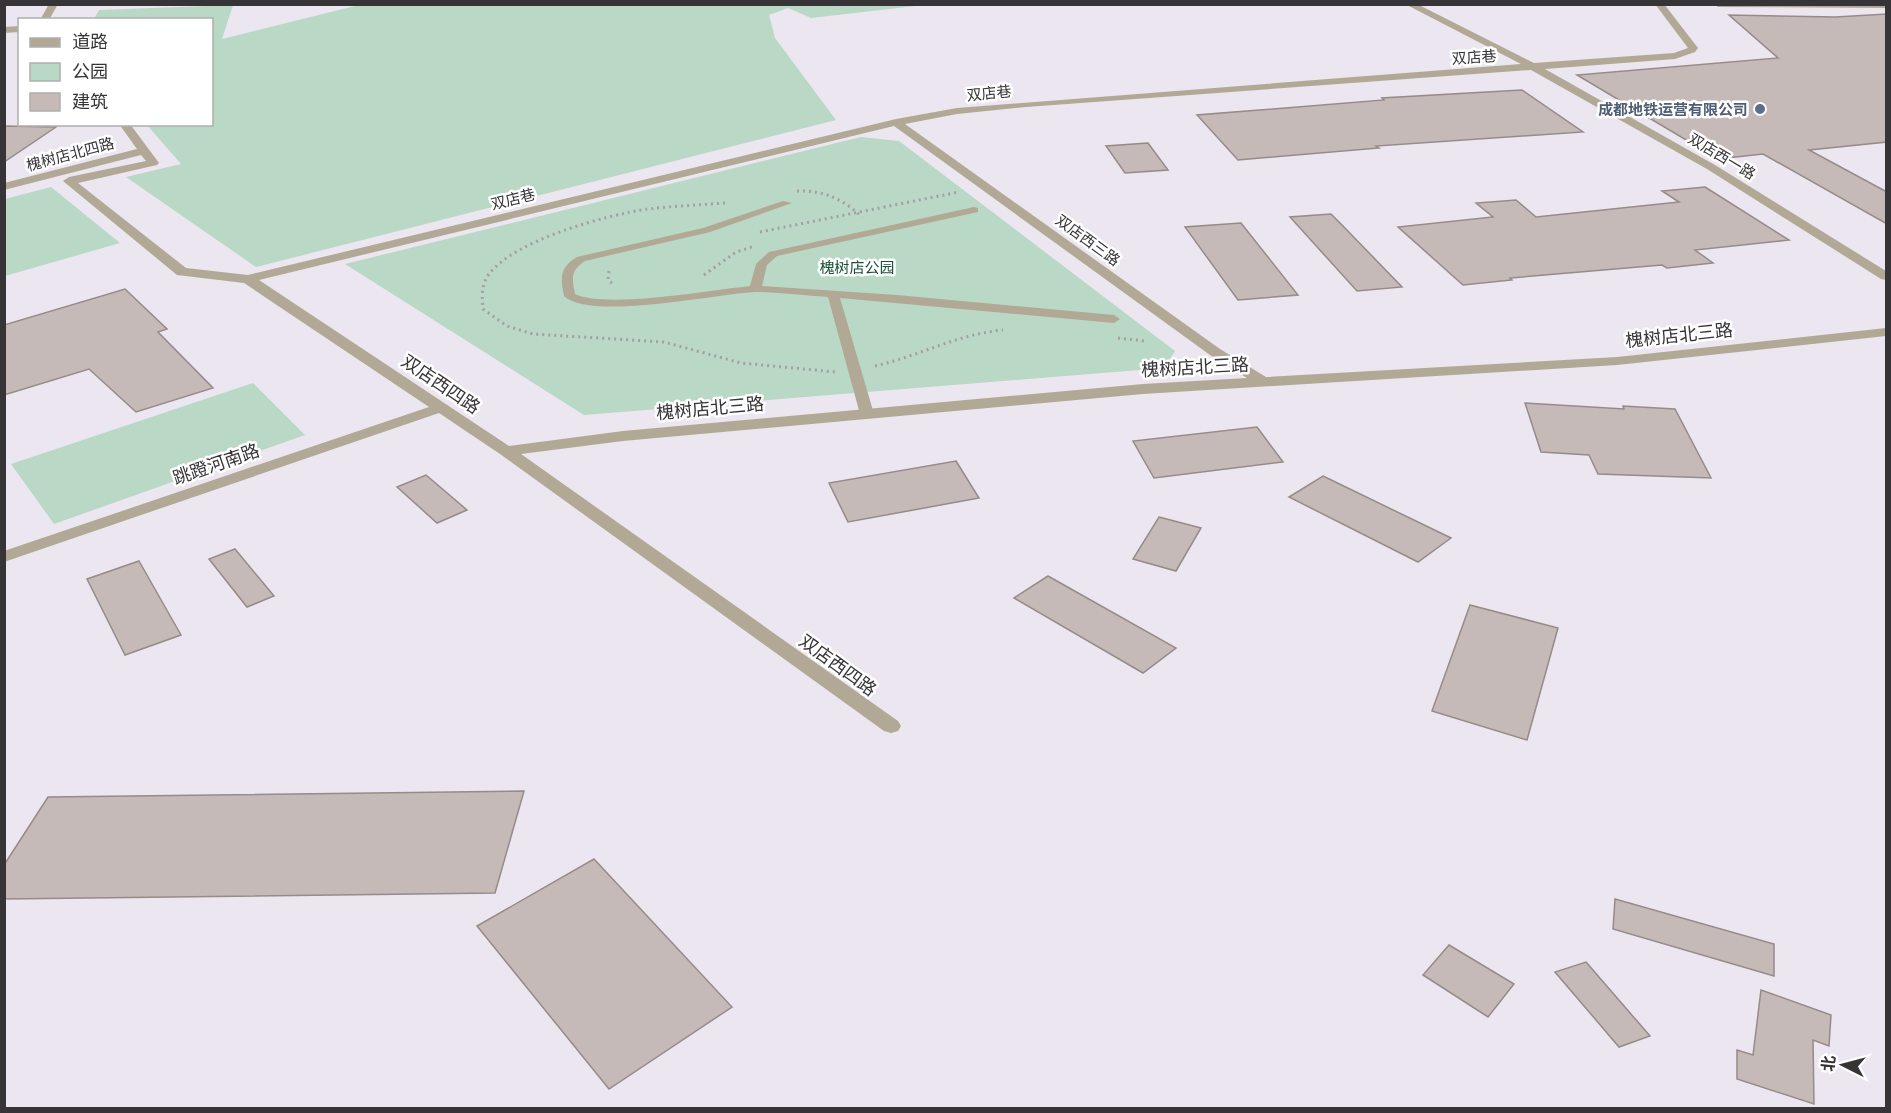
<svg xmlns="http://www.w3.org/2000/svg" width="1891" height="1113" viewBox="0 0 1891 1113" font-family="'PT Sans','Noto Sans SC',sans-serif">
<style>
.green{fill:#b9d8c5}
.building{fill:#c5bab8;stroke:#968b89;stroke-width:1.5}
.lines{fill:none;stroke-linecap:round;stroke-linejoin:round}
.path{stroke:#a39fa6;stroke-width:3;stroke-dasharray:2 4;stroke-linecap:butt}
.lane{fill:#b1a996;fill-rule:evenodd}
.street{fill:#b1a996;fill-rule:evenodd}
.service-dot{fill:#5c6f8a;stroke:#fff;stroke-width:2}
.labels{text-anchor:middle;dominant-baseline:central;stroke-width:5;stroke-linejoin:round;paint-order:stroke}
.far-street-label{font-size:15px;fill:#363437;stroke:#fff}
.far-service-label{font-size:15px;font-weight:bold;fill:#4e5e75;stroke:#fff;text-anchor:end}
.far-park-label{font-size:15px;fill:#184f35;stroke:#fff}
.street-label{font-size:18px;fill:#363437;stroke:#fff}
</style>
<rect width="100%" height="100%" fill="#ebe6ef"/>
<!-- green -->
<g class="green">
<polygon points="363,4 924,4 924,5 811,18 788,8 769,15 775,38 836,120 256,267 126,177 181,164 147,125 212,124 212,20 94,19 99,10 233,5 222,39"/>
<polygon points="861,137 899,141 1175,351 1164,368 584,415 345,264"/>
<polygon points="51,187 120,243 5,276 5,199"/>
<polygon points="253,383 305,435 54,524 11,464"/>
</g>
<!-- building -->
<g class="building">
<polygon points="1887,14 1887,142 1809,150 1887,192 1887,224 1763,154 1718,159 1577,75 1778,58 1729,15 1835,17"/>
<polygon points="1522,90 1583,132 1376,146 1379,148 1238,160 1197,115 1384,100 1382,98"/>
<polygon points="4,126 56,127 4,162"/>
<polygon points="1148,143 1168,170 1125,173 1106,146"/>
<polygon points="1705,187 1789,240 1695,250 1713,263 1667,268 1662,265 1510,278 1512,280 1463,285 1398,227 1493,217 1476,203 1516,200 1536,217 1679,202 1662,191"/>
<polygon points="1331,214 1343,226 1402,287 1357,291 1290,217"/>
<polygon points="1241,223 1298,295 1238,300 1185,227"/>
<polygon points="125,289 167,329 158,332 213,388 136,412 89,369 4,395 4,325"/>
<polygon points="1525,403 1624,409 1623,406 1675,409 1711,478 1598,474 1589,455 1541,452"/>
<polygon points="1257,427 1283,462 1154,478 1133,441"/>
<polygon points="956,461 979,498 848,522 829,483"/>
<polygon points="426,475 467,510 437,523 397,487"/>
<polygon points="1323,476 1451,538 1418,562 1289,497"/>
<polygon points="1159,517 1201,528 1176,571 1133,559"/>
<polygon points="235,549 274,596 247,607 209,559"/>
<polygon points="139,561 181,635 125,655 87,579"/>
<polygon points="1048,576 1176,648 1143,673 1014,598"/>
<polygon points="1470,605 1558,628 1527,740 1432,711"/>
<polygon points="524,791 495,893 4,899 4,865 48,797"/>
<polygon points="594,859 732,1007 609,1089 477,926"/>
<polygon points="1615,899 1774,944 1774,976 1613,929"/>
<polygon points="1449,945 1514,984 1488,1017 1423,975"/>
<polygon points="1586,962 1650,1036 1619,1047 1555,972"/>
<polygon points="1761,990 1831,1015 1829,1046 1813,1040 1814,1104 1737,1079 1737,1050 1753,1055"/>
</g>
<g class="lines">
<!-- path -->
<g class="path">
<path d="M 797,191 C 823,190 843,199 862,217"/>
<path d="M 725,203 C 699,205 673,206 648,209 C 606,215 515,240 489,274 C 481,285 482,297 483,309 L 507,326 L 533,334 L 664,342 L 741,363 L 835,372"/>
<polyline points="760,232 959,192"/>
<polyline points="609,271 608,280 613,284"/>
<polyline points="704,275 736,252 752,247"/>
<polyline points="1118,338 1144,341"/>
<path d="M 875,366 C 919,356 958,334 1003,330"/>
</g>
<!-- lane -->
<path class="lane" d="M 783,201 L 792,203 L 710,232 L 585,261 C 570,271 572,278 575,294 C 607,309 711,290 750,286 L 756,264 L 769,252 L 974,207 L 978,208 L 978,212 L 777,256 L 767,265 L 762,286 L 897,295 L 1114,315 L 1120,319 L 1114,323 L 840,298 L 874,414 L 867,418 L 860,414 L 828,297 C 804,296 779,292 755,292 C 716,294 590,321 564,296 C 560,277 560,267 577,257 L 703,228 Z"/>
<!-- street -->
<g class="street">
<polygon points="49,4 58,4 49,20 40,20"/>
<path d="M 1405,4 L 1417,4 L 1534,63 L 1674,53 L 1688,48 L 1655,4 L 1664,4 L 1698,48 L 1695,52 L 1675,59 L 1545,69 L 1715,165 L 1886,271 L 1886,280 L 1881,279 L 1707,169 L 1531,70 L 1026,107 L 957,114 L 905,124 L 1220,349 L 1266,377 L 1617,357 L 1886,328 L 1886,336 L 1617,365 L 1143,394 L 623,441 L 521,454 L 898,721 L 901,726 L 898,731 L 891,733 L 884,731 L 500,454 L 439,413 L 4,562 L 4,551 L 429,407 L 244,283 L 177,275 L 63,181 L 69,177 L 146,161 L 141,155 L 4,190 L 4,183 L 137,149 L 119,124 L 130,124 L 159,163 L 157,165 L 78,183 L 186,268 L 248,275 L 896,119 L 957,108 L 1521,64 ZM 894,126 L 1210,355 L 1247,378 L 1143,384 L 623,431 L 509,446 L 259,280 Z"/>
<polygon points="1714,4 1886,4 1886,8 1718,7"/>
<polygon points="20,26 20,32 4,33 4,27"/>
</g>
</g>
<!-- markers -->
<circle class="service-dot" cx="1760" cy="109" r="6"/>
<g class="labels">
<!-- far-street labels -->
<g class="far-street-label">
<text transform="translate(1474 57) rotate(-4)">双店巷</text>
<text transform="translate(989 93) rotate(-6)">双店巷</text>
<text transform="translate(70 154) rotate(-15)">槐树店北四路</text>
<text transform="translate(1722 156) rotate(31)">双店西一路</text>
<text transform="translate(513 199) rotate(-14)">双店巷</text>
<text transform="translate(1088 240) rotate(36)">双店西三路</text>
</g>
<!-- far-service labels -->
<g class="far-service-label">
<text x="1748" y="109">成都地铁运营有限公司</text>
</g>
<!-- far-park labels -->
<g class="far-park-label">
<text x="857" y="267">槐树店公园</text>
</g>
<!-- street labels -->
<g class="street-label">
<text transform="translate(1679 335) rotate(-6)">槐树店北三路</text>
<text transform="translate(1195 367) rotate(-3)">槐树店北三路</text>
<text transform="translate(441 384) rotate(34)">双店西四路</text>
<text transform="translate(710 408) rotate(-5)">槐树店北三路</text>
<text transform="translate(216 464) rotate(-19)">跳蹬河南路</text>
<text transform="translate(838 665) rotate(36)">双店西四路</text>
</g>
</g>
<!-- border -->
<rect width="1891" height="1113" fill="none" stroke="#363437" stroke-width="12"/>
<!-- legend -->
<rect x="18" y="18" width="195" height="108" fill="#ffffff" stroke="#afaeaf" stroke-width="1.5"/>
<rect x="30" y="38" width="30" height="9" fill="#b1a996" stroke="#afaeaf" stroke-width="1.5"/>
<text x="72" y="48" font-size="18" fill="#363437">道路</text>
<rect x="30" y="63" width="30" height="18" fill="#b9d8c5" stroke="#afaeaf" stroke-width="1.5"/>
<text x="72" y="78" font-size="18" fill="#363437">公园</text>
<rect x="30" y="93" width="30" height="18" fill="#c5bab8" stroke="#afaeaf" stroke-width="1.5"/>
<text x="72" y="108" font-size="18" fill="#363437">建筑</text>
<!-- north arrow -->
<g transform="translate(1843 1065) rotate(276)" stroke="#ffffff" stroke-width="4.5" paint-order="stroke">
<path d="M0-4.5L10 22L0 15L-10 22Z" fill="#363437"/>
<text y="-9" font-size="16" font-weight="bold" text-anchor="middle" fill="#363437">北</text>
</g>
</svg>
